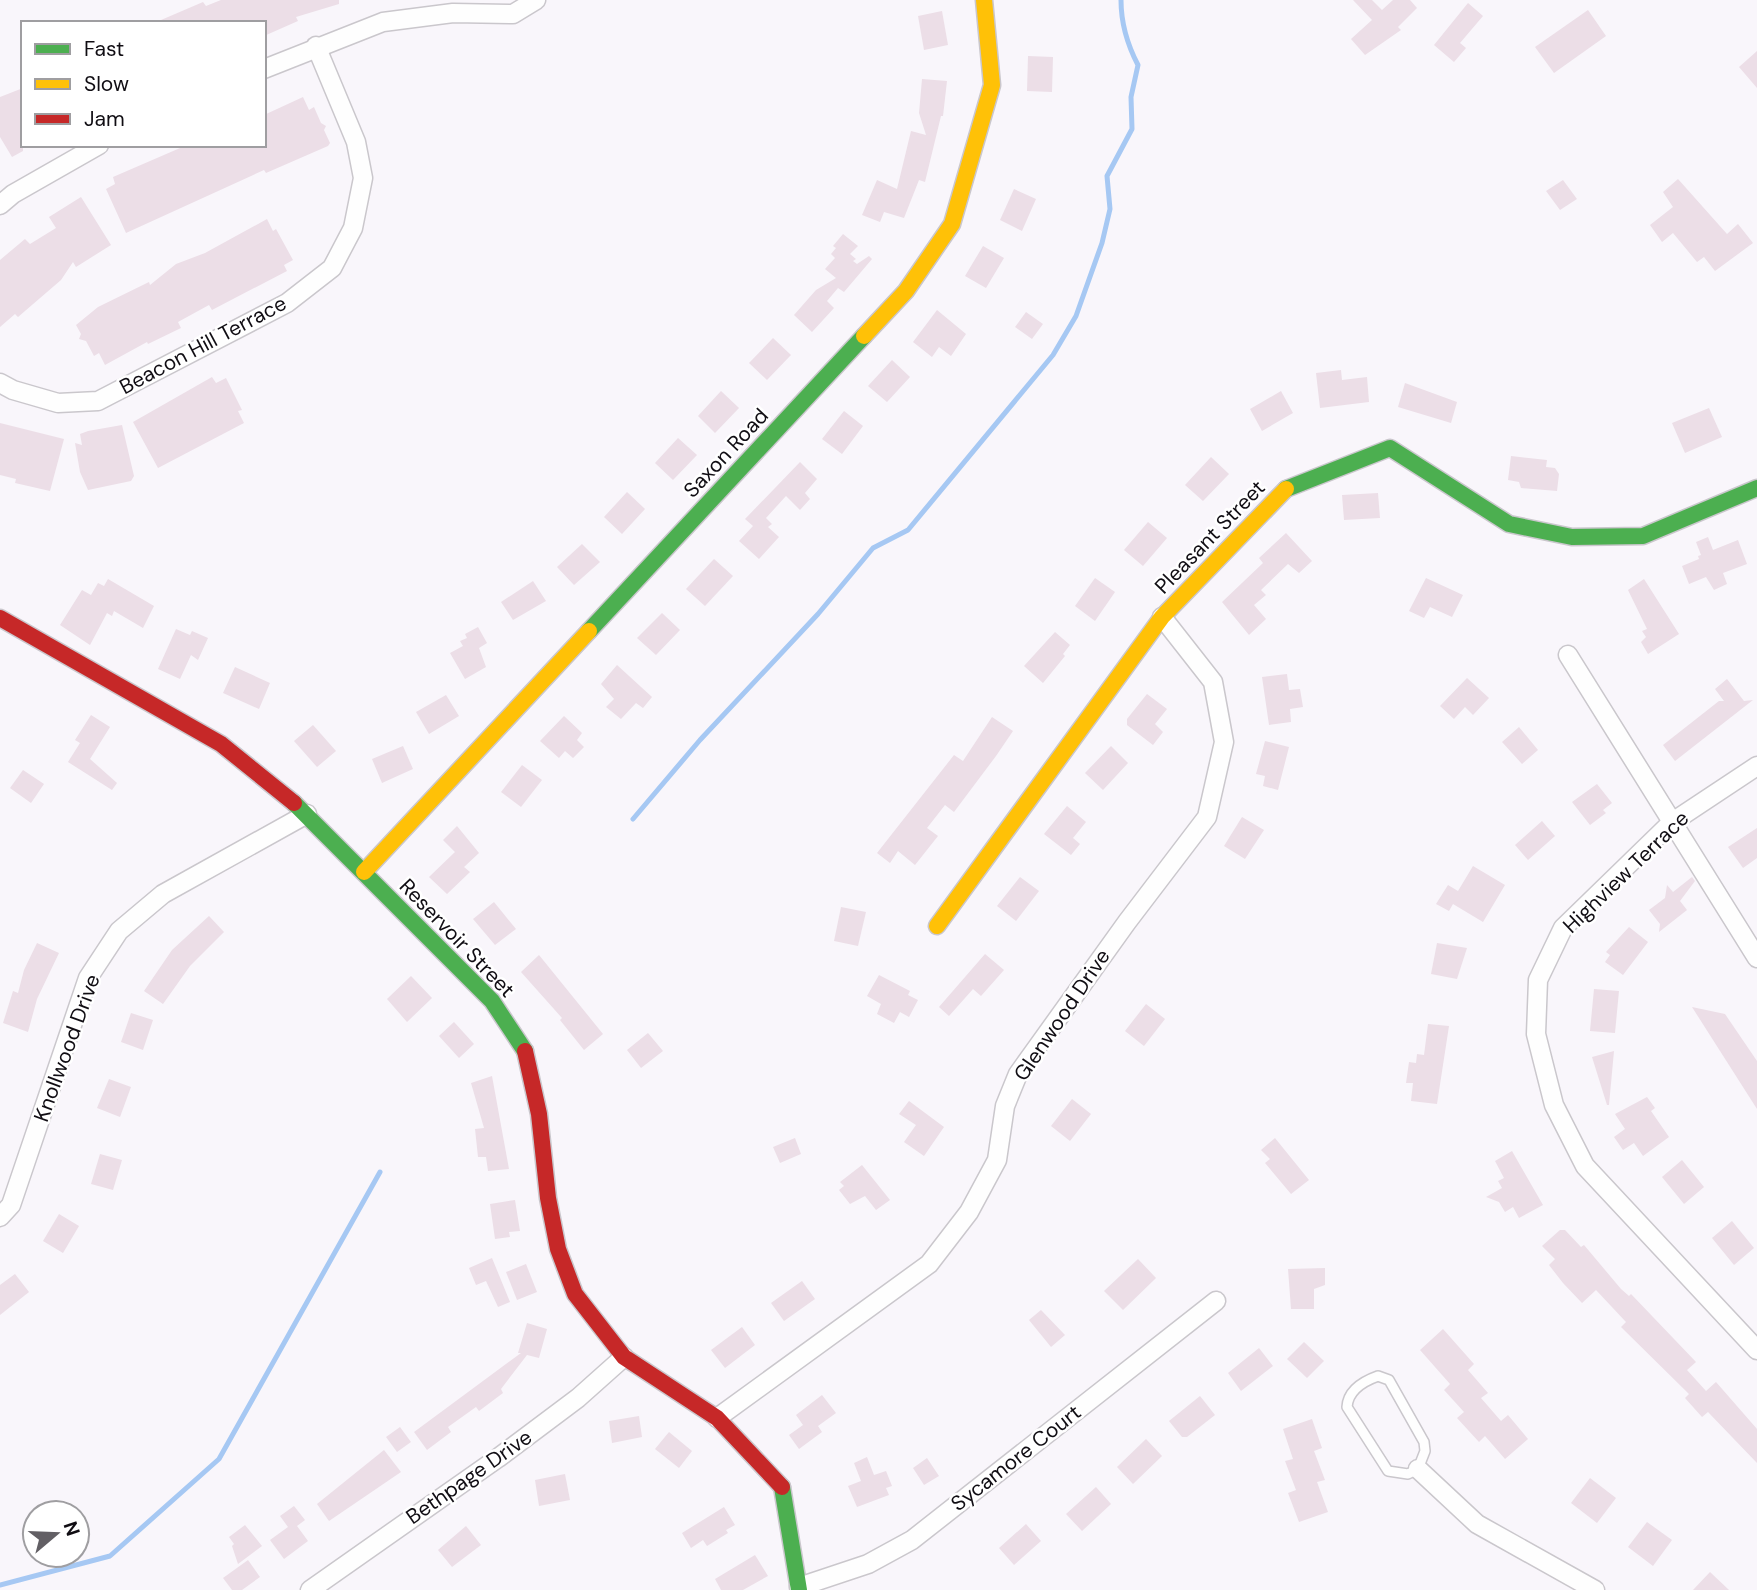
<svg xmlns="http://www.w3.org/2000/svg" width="1757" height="1590" viewBox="0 0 1757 1590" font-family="'DM Sans',sans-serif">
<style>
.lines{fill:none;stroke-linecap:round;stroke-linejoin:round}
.stream{stroke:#a6c8f3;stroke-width:5}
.building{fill:#ecdee7}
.lane-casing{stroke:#cac7cc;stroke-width:12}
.street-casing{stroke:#cac7cc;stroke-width:21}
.fast-casing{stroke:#cac7cc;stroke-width:19}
.slow-casing{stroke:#cac7cc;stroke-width:19}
.jam-casing{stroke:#cac7cc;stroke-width:19}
.lane{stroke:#fefefe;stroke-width:9}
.street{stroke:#fefefe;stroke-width:18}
.fast{stroke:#4caf50;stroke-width:16}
.slow{stroke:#ffc107;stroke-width:16}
.jam{stroke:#c62828;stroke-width:16}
.labels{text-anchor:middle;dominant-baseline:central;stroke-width:5;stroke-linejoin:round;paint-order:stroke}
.street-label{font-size:21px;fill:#100d13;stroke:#fff}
</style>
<rect width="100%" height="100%" fill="#f9f6fb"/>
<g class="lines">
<!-- stream -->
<g class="stream">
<path d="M 633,819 L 700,740 L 818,614 L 873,548 L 908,530 L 1053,355 L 1076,316 L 1102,243 L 1110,209 L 1107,176 L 1132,129 L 1131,97 L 1138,65 C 1127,44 1121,24 1121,0"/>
<polyline points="0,1585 110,1556 219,1459 380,1172"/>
</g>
</g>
<!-- building -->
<g class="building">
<polygon points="221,0 339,0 339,4 296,17 298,21 264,36 264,23 154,23 203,2 206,6"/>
<polygon points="1353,0 1372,0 1382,10 1393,0 1410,0 1417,8 1398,27 1401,30 1365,55 1351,39 1372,20"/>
<polygon points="1468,3 1483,16 1460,43 1466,48 1454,62 1434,45"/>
<polygon points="1588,10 1606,36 1554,73 1535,47"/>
<polygon points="942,11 948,45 924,50 918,16"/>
<polygon points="1757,51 1757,88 1739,67"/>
<polygon points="1028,56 1053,57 1052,92 1027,91"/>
<polygon points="922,79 947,81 943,116 941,116 925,182 919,180 904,218 884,212 880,222 862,215 877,180 897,189 911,131 926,135 919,113"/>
<polygon points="23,88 23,151 12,157 0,137 0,97"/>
<polygon points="303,97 309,110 314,107 321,123 326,126 324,130 330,143 328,146 266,173 264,170 126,233 106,189 115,184 113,177 187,145 264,145 264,115"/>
<polygon points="1678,179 1727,234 1738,224 1753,243 1715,271 1704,257 1697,262 1673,233 1662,242 1650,225 1673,207 1663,192"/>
<polygon points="1563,180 1577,199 1560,210 1546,191"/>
<polygon points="1014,189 1036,199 1022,231 1000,220"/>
<polygon points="81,197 111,245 76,267 73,262 61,280 18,317 15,314 0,327 0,260 25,239 30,244 56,228 49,217"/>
<polygon points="267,219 273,231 276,229 293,260 284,265 287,271 212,310 209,305 178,322 181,328 148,344 147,342 105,365 99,353 94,356 86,341 79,339 81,334 76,325 98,307 149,282 150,285 176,264 205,253"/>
<polygon points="843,234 858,246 850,254 856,259 853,261 857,264 869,256 872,259 844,292 838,288 827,301 834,308 812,332 794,315 816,290 836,278 825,269 835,258 831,254 836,248 833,246"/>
<polygon points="983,246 1004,258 986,288 965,276"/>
<polygon points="937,310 966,334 951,356 939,347 932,357 913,342"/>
<polygon points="1026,312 1043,324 1032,339 1015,327"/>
<polygon points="773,338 791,355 767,380 749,363"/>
<polygon points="892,360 910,377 887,402 868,386"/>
<polygon points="1341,370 1342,380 1367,377 1369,402 1320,408 1316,373"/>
<polygon points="212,377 216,383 226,378 242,410 238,411 244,423 158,468 133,422"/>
<polygon points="1405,383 1457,402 1451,423 1398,407"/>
<polygon points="721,391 739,408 715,433 698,416"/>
<polygon points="1281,391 1293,413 1262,431 1250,409"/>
<polygon points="1709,408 1722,437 1685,453 1672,423"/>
<polygon points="844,411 863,426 842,454 822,439"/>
<polygon points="0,423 64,439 50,491 15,483 16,479 0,475"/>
<polygon points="122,425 134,476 131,481 88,490 80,472 75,443 82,445 80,434 88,431"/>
<polygon points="678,438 697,455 673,480 655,463"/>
<polygon points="1511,456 1547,460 1546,467 1555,468 1559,474 1557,491 1521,488 1519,482 1508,480"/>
<polygon points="1211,457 1229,474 1203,501 1185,485"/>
<polygon points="800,462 817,479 805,493 810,499 800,510 786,496 766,518 772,524 768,527 779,537 759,559 739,541 753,526 745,519"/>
<polygon points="627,492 645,509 622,534 604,517"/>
<polygon points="1378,493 1380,518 1344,520 1342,495"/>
<polygon points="1148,522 1167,538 1143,566 1124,550"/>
<polygon points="1286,533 1312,561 1299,573 1288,564 1261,590 1266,595 1254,605 1266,619 1249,635 1222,602 1263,563 1259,558"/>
<polygon points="1708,537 1713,550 1738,540 1747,564 1723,573 1727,584 1714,590 1706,577 1689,584 1682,566 1699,559 1698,556 1701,555 1696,542"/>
<polygon points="582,544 600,562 574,585 557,567"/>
<polygon points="714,559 733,576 705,606 686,589"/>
<polygon points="1095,578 1115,592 1095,621 1075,606"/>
<polygon points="1426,578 1463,595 1452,617 1430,607 1424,618 1409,611"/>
<polygon points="108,579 154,606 143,628 114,611 112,616 107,613 90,645 60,625 82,590 91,595 98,583 104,586"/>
<polygon points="1644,579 1679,634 1648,654 1641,642 1646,637 1642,631 1647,629 1628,590"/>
<polygon points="533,581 546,601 513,620 501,602"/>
<polygon points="662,613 680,630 656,655 637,638"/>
<polygon points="478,627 487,643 479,648 486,667 465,679 450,653 463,646 460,641 467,638 465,634"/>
<polygon points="176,629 190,635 192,631 208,638 198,660 191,655 180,679 158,669"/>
<polygon points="1055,632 1070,645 1063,654 1065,656 1043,683 1024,666"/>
<polygon points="617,665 652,697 643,708 636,703 621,719 606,707 614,699 601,684"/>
<polygon points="235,667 270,683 259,709 223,693"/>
<polygon points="1287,674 1289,690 1300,689 1303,707 1290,709 1291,722 1269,725 1262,677"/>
<polygon points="1467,678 1489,698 1473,715 1465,707 1454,719 1440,706"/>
<polygon points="1727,679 1744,701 1753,700 1675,761 1663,745 1719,701 1724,701 1715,689"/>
<polygon points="1147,694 1167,709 1155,724 1163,732 1153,745 1127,725 1127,719"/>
<polygon points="446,695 459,716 429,734 416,712"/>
<polygon points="91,715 110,727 90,759 117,783 112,790 68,762 80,743 75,740"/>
<polygon points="564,716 582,733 577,740 584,747 573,758 565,751 559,758 540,741"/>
<polygon points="992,717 1013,731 996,756 954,812 945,805 927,828 938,836 915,865 898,851 890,863 877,853 954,755 963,761"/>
<polygon points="313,725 336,751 317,767 294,741"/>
<polygon points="1519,727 1538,750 1522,764 1502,742"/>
<polygon points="1265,741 1289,747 1278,790 1263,786 1265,776 1256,774"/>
<polygon points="403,746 413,769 382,783 372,759"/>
<polygon points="1111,746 1128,763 1103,790 1085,773"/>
<polygon points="522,765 542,780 521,807 501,792"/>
<polygon points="23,770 44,784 31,803 10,788"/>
<polygon points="1597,784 1612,803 1603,810 1606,813 1590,825 1572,802"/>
<polygon points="1067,806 1086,822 1073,838 1080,844 1071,855 1044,834"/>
<polygon points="1242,817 1264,830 1245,859 1224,846"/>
<polygon points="1542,821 1555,836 1528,860 1515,845"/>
<polygon points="457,826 479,853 464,867 470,872 447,894 429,877 455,852 443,840"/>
<polygon points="1757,828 1757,858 1743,868 1728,847"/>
<polygon points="1473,866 1505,885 1483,922 1453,904 1449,911 1436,904 1448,885 1458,891"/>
<polygon points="1020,877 1039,891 1016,921 997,906"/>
<polygon points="1692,877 1695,881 1680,901 1687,910 1659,932 1660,924 1649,910 1665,898 1667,885 1673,892"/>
<polygon points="494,902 516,929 495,945 473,919"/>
<polygon points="841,907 866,912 858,946 834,941"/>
<polygon points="209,916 224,932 190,966 163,1004 144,991 172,950"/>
<polygon points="1629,927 1648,942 1623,975 1605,962 1610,955 1606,952"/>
<polygon points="37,943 59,953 37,999 28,1032 3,1023 13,991 18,993 24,970"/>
<polygon points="1437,943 1467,948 1457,979 1431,974"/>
<polygon points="985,954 1004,970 981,996 973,989 949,1016 939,1007"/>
<polygon points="539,955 603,1034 584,1050 560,1020 562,1018 521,972"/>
<polygon points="879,975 910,991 908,995 918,1000 909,1017 900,1012 894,1023 877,1014 881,1004 867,996"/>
<polygon points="411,976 432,998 407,1022 387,999"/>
<polygon points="1594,989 1619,991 1615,1033 1590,1031"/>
<polygon points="1146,1004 1165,1019 1144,1046 1125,1031"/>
<polygon points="1692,1007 1725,1014 1757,1061 1757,1109"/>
<polygon points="131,1013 153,1020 143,1050 121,1042"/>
<polygon points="454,1022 474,1044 459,1058 439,1036"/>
<polygon points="1428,1024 1449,1026 1437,1104 1411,1101 1413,1083 1406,1083 1409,1062 1416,1063 1417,1054 1424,1055"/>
<polygon points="648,1033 663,1051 641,1068 627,1050"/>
<polygon points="1614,1051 1609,1105 1607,1105 1592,1057"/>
<polygon points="492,1076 509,1169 488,1171 486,1157 478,1157 475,1129 484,1128 471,1083"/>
<polygon points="109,1079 131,1087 120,1117 97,1108"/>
<polygon points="1647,1097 1655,1108 1651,1111 1669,1137 1643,1156 1634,1143 1623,1150 1614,1137 1625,1129 1615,1114"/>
<polygon points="1072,1099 1091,1114 1070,1141 1051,1126"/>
<polygon points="909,1101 944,1127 924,1156 904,1142 916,1125 899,1114"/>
<polygon points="795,1138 801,1154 780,1163 773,1147"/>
<polygon points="1275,1138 1309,1180 1291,1194 1265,1163 1270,1159 1261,1150"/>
<polygon points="1512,1151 1543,1205 1519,1218 1513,1207 1505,1212 1499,1202 1486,1197 1502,1188 1498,1181 1504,1178 1495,1161"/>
<polygon points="100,1154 122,1160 113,1190 91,1184"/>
<polygon points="1682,1160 1704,1187 1684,1204 1662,1177"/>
<polygon points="862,1165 890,1200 876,1210 865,1196 850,1204 839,1190 844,1186 840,1182"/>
<polygon points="515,1200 520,1231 509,1232 510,1237 495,1239 490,1204"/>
<polygon points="59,1214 79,1226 63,1253 43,1241"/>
<polygon points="1732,1221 1754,1248 1734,1265 1712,1238"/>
<polygon points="1560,1230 1565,1230 1581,1247 1584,1245 1621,1289 1629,1296 1631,1294 1696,1362 1687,1370 1706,1391 1716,1382 1757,1429 1757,1463 1708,1412 1702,1417 1685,1398 1689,1394 1621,1327 1626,1322 1596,1290 1582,1303 1563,1283 1549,1265 1555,1259 1542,1246"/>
<polygon points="492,1258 510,1302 498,1307 486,1281 476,1285 469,1268"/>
<polygon points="1138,1259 1156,1278 1123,1310 1104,1291"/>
<polygon points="526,1264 537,1292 517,1300 506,1272"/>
<polygon points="1325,1268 1325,1285 1314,1289 1314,1309 1291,1309 1288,1269"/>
<polygon points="15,1274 29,1292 0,1315 0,1285"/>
<polygon points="802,1281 815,1299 784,1321 771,1303"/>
<polygon points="1041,1310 1065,1335 1051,1347 1029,1320"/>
<polygon points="527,1323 547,1329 539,1358 527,1355 501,1389 503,1393 479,1411 476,1407 448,1427 451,1432 427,1450 414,1432 521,1353 518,1353"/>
<polygon points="742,1327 755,1345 725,1368 711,1350"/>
<polygon points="1443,1329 1474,1364 1468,1370 1488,1393 1481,1398 1501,1421 1508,1415 1528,1439 1505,1459 1485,1436 1479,1442 1457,1418 1464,1412 1444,1390 1450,1384 1420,1350"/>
<polygon points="1304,1342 1324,1361 1307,1378 1287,1359"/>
<polygon points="1259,1348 1273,1366 1241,1391 1228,1373"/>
<polygon points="822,1395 836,1413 818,1426 822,1432 799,1449 789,1435 803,1425 796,1415"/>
<polygon points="1200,1396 1215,1415 1187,1437 1182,1437 1169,1421"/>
<polygon points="639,1416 642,1437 612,1443 609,1421"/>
<polygon points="1312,1419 1322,1448 1314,1451 1325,1480 1317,1482 1328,1512 1299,1522 1288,1493 1296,1490 1285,1461 1293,1459 1283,1429"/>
<polygon points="400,1427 411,1442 397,1452 386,1437"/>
<polygon points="669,1432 692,1451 679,1468 655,1449"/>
<polygon points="1146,1439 1162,1456 1133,1484 1117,1467"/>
<polygon points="384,1450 401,1472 329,1521 317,1504"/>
<polygon points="867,1457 874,1475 886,1471 892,1486 886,1488 889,1495 857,1507 848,1486 861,1481 854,1463"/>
<polygon points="927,1458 939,1476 924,1485 913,1468"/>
<polygon points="565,1474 570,1500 539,1506 535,1480"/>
<polygon points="1590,1478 1616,1498 1597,1523 1571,1503"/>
<polygon points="1096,1487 1111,1504 1082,1531 1066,1514"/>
<polygon points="294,1506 305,1520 297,1526 308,1541 284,1559 270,1540 288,1527 280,1516"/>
<polygon points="724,1507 735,1525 726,1530 728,1533 707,1546 703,1540 691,1548 682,1533"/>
<polygon points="1647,1522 1672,1540 1653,1566 1628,1547"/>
<polygon points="1026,1524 1041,1541 1014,1565 999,1548"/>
<polygon points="245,1525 262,1546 238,1564 232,1546 234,1544 229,1537"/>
<polygon points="466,1526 481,1545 452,1567 438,1550"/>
<polygon points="755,1555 768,1576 743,1590 721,1590 715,1579"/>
<polygon points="248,1560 260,1577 242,1590 232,1590 223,1578"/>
<polygon points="1710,1572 1729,1590 1693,1590"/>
</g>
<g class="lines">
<!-- lane casing -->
<g class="lane-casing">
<path id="lane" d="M 1378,1376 L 1389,1380 L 1424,1442 L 1425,1451 L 1418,1469 L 1408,1474 L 1388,1471 L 1347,1407 C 1348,1390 1364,1381 1378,1376 Z"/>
</g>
<!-- street casing -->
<g class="street-casing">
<g id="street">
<polyline points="264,69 383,22 453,13 513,14 536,0"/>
<polyline points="0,205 13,194 99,145"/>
<polyline points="0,383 13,390 58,403 98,401 287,303 332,268 353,228 363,178 356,142 316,46"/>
<polyline points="1568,655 1757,958"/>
<polyline points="1757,766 1671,823 1563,928 1538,980 1536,1034 1554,1105 1585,1166 1757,1350"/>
<polyline points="0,1217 11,1205 88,978 119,931 163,894 307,814"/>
<polyline points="717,1418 929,1264 969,1212 997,1160 1005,1106 1018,1074 1127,922 1207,817 1224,742 1213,682 1162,617"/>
<polyline points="1418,1469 1477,1524 1595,1590"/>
<polyline points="799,1587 868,1564 912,1540 1216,1301"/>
<polyline points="310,1590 498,1458 578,1398 624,1357"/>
</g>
</g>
<!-- fast casing -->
<g class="fast-casing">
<g id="fast">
<polyline points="1286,489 1390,448 1509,524 1572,537 1643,536 1757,488"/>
<polyline points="589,631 864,336"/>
<polyline points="294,803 492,1001 525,1051"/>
<polyline points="782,1487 799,1590"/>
</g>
</g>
<!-- slow casing -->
<g class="slow-casing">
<g id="slow">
<polyline points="864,336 906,291 952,224 992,85 984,0"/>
<polyline points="364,872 589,631"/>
<polyline points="937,926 1162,617 1286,489"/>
</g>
</g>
<!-- jam casing -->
<g class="jam-casing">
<g id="jam">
<polyline points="0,618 221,744 294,803"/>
<polyline points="525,1051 539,1114 548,1198 558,1249 575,1294 624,1357 717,1418 782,1487"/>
</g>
</g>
<!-- lane -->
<use href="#lane" class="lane"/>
<!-- street -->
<use href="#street" class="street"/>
<!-- fast -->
<use href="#fast" class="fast"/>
<!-- slow -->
<use href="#slow" class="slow"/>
<!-- jam -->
<use href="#jam" class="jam"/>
</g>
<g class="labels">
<!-- street labels -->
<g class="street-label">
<text transform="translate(203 345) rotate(-28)">Beacon Hill Terrace</text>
<text transform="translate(726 453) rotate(-47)">Saxon Road</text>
<text transform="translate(1210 537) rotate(-46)">Pleasant Street</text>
<text transform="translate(1626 872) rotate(-44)">Highview Terrace</text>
<text transform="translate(457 938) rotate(46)">Reservoir Street</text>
<text transform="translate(1062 1015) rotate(-56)">Glenwood Drive</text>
<text transform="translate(67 1048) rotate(-70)">Knollwood Drive</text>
<text transform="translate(1016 1458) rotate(-38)">Sycamore Court</text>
<text transform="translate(469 1477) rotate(-35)">Bethpage Drive</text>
</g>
</g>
<!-- legend -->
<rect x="21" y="21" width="245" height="126" fill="#ffffff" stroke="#9f9ea1" stroke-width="2"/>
<rect x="35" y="44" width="35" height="10" fill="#4caf50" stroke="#9f9ea1" stroke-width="2"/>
<text x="84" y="56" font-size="21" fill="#100d13">Fast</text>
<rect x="35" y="79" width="35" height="10" fill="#ffc107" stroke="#9f9ea1" stroke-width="2"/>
<text x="84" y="91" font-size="21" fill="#100d13">Slow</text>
<rect x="35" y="114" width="35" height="10" fill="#c62828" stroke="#9f9ea1" stroke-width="2"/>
<text x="84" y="126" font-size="21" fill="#100d13">Jam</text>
<!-- north arrow -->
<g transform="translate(56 1534) rotate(71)"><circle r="33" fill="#ffffff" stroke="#9f9ea1" stroke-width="2"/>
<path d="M0-5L12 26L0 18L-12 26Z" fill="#625f64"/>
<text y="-10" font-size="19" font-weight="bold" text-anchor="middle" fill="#100d13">N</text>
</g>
</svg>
